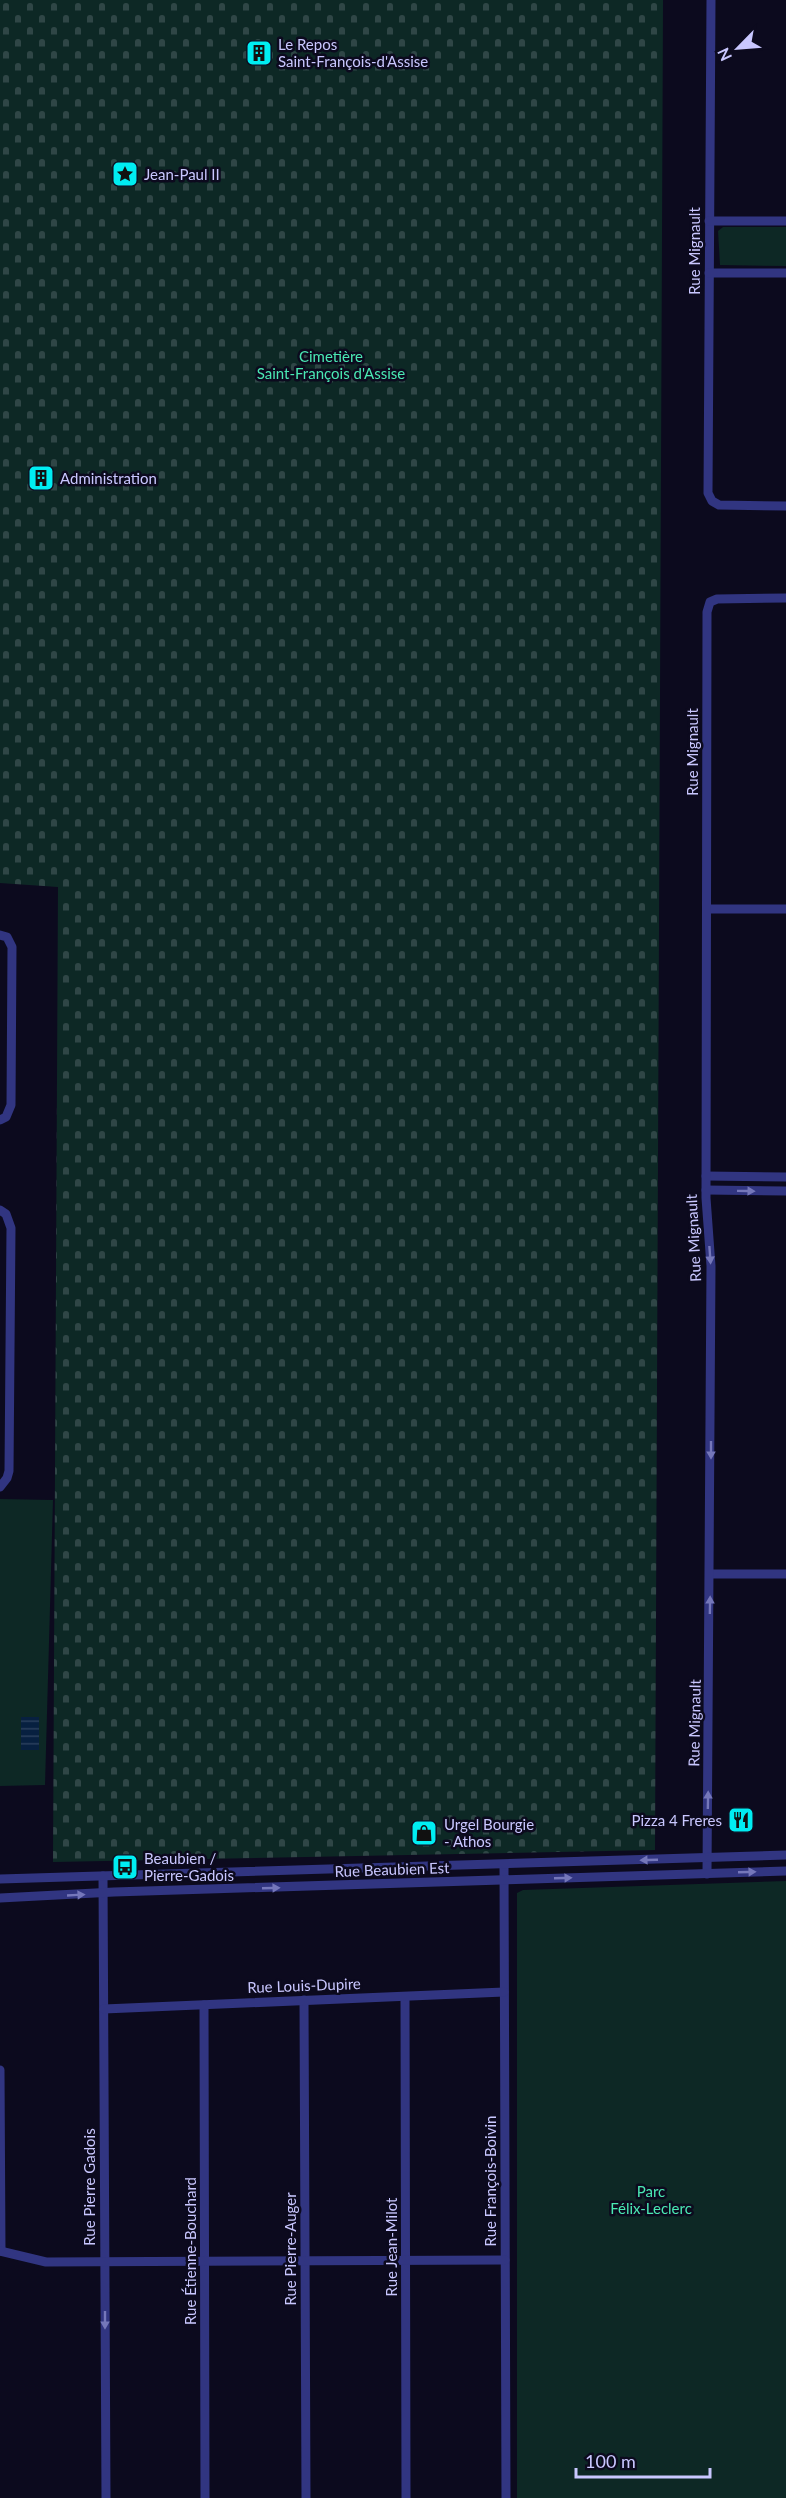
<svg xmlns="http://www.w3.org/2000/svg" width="786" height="2498" viewBox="0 0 786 2498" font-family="Lato,sans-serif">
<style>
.cemetery{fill:url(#cemetery-stones)}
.park{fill:#0d2825}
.water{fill:url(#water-rules)}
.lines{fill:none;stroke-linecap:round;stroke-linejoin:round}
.minor{stroke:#313581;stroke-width:9}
.oneway{fill:#7577ba}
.labels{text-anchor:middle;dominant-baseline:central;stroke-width:5;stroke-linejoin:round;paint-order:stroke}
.poi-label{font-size:15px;fill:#c9c7ff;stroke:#0c0a1e;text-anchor:start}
.street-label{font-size:15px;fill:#c9c7ff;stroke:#0c0a1e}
.park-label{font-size:15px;fill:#4ae8b3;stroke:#0c0a1e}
</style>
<defs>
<pattern id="cemetery-stones" width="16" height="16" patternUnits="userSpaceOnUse" patternTransform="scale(1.5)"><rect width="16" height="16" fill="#0d2825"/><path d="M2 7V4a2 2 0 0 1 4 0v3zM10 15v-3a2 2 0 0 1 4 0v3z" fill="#2f4646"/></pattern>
<pattern id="water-rules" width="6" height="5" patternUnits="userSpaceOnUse" patternTransform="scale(1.5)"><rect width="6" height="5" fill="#072040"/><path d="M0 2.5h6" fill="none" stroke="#2a3f5d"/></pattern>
</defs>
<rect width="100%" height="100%" fill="#0c0a1e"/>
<!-- cemetery -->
<polygon class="cemetery" points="0,0 663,0 655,1850 53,1862 58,887 0,883"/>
<!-- park -->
<g class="park">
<polygon points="723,227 786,227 786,266 720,265 718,231"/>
<polygon points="0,1499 53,1500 45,1785 0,1786"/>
<polygon points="786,1881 786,2498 517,2498 517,1893 523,1890"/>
</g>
<!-- water -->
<rect class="water" x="21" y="1717" width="18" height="33"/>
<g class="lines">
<!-- minor -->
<g class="minor">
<polyline points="711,0 708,493 712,501 719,505 786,506"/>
<polyline points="709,221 786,221"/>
<polyline points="709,273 786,273"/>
<polyline points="707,909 786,909"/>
<polyline points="0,935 7,937 12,947 11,1105 6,1117 0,1120"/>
<polyline points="706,1176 786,1177"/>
<polyline points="706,1190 786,1191"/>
<polyline points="0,1210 6,1214 11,1228 9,1471 7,1478 0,1487"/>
<polyline points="711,1574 786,1574"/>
<polyline points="504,1865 506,2498"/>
<polyline points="707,1874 711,1266 706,1198 707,612 710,602 717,599 786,598"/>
<polyline points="103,1876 106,2498"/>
<polyline points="0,1879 786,1855"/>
<polyline points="0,1898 114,1892 786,1871"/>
<polyline points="405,1997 406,2498"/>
<polyline points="304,2000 306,2498"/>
<polyline points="204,2005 205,2498"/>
<polyline points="104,2009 504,1992"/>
<polyline points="0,2070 1,2251"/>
<polyline points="0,2251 46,2262 505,2260"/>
</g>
</g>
<!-- one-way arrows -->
<defs><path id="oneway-solid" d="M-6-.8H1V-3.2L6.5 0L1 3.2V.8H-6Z" transform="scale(1.5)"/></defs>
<g class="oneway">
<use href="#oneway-solid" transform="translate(746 1191) rotate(1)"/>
<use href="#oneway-solid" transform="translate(710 1255) rotate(86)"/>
<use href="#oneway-solid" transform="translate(711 1450) rotate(90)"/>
<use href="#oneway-solid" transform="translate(710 1605) rotate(-89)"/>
<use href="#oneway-solid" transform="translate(708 1800) rotate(-89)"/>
<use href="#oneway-solid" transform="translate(649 1860) rotate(178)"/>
<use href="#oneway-solid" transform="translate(747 1872) rotate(-2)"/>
<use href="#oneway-solid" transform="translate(563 1878) rotate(-2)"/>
<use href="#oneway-solid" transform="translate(271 1888) rotate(-2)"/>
<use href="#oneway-solid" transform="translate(76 1895) rotate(-3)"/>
<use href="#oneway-solid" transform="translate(105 2320) rotate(90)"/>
</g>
<!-- icons -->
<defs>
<g id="building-square" transform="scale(1.35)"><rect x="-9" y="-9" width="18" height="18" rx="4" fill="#00edf2" stroke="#0c0a1e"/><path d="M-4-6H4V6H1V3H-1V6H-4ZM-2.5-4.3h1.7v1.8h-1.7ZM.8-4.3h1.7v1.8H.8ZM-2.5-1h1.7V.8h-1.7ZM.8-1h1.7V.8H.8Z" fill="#111"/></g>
<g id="sight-square" transform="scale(1.35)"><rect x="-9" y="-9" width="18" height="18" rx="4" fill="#00edf2" stroke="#0c0a1e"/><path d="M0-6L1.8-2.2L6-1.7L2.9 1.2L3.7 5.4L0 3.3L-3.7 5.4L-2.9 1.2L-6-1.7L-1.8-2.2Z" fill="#111"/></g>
<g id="restaurant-square" transform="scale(1.35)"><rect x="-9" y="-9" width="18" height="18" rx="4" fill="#00edf2" stroke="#0c0a1e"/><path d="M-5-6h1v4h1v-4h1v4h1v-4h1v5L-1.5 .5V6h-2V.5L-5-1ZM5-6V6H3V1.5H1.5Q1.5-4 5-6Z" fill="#111"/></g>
<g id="shop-square" transform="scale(1.35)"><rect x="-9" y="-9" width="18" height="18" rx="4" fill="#00edf2" stroke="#0c0a1e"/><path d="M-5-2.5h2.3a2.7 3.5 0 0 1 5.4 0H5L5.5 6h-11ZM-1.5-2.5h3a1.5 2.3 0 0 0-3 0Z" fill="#111"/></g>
<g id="bus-square" transform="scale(1.35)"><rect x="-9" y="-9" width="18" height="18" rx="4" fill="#00edf2" stroke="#0c0a1e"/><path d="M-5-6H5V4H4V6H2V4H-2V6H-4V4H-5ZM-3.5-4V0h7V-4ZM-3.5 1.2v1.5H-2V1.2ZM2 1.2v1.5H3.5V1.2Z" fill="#111"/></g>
</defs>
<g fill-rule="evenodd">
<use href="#building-square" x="259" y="53"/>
<use href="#sight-square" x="125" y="174"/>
<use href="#building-square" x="41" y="478"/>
<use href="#restaurant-square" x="741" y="1820"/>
<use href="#shop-square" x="424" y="1833"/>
<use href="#bus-square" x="125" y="1867"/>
</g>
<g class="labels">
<!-- poi labels -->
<g class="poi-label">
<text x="278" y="44">Le Repos<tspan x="278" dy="17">Saint-François-d'Assise</tspan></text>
<text x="144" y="174">Jean-Paul II</text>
<text x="60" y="478">Administration</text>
<text x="722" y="1820" text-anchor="end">Pizza 4 Freres</text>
<text x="444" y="1824">Urgel Bourgie<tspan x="444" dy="17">- Athos</tspan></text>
<text x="144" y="1858">Beaubien /<tspan x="144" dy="17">Pierre-Gadois</tspan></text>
</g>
<!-- street labels -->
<g class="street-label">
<text transform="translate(694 251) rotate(-90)">Rue Mignault</text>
<text transform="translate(692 752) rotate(-90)">Rue Mignault</text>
<text transform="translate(693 1238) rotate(-93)">Rue Mignault</text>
<text transform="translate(694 1723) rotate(-89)">Rue Mignault</text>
<text transform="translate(392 1869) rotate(-2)">Rue Beaubien Est</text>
<text transform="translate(304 1985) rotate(-2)">Rue Louis-Dupire</text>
<text transform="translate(490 2181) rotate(-90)">Rue François-Boivin</text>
<text transform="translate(89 2187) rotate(-90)">Rue Pierre Gadois</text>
<text transform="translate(391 2247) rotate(-90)">Rue Jean-Milot</text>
<text transform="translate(290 2249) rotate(-90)">Rue Pierre-Auger</text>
<text transform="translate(190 2251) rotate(-90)">Rue Étienne-Bouchard</text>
</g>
<!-- park labels -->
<g class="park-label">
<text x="331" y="356">Cimetière<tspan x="331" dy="17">Saint-François d'Assise</tspan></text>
<text x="651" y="2191">Parc<tspan x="651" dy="17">Félix-Leclerc</tspan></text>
</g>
</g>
<!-- north arrow -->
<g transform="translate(738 48) rotate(245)" stroke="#0c0a1e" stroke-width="4.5" paint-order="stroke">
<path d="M0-4.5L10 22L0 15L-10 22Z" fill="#c9c7ff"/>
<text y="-9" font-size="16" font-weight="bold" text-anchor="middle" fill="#c9c7ff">N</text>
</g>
<!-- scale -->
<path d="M576 2468v9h134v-9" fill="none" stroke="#c9c7ff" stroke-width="3"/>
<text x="585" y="2468" font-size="18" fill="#c9c7ff" stroke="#0c0a1e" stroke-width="4.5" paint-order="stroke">100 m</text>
</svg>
